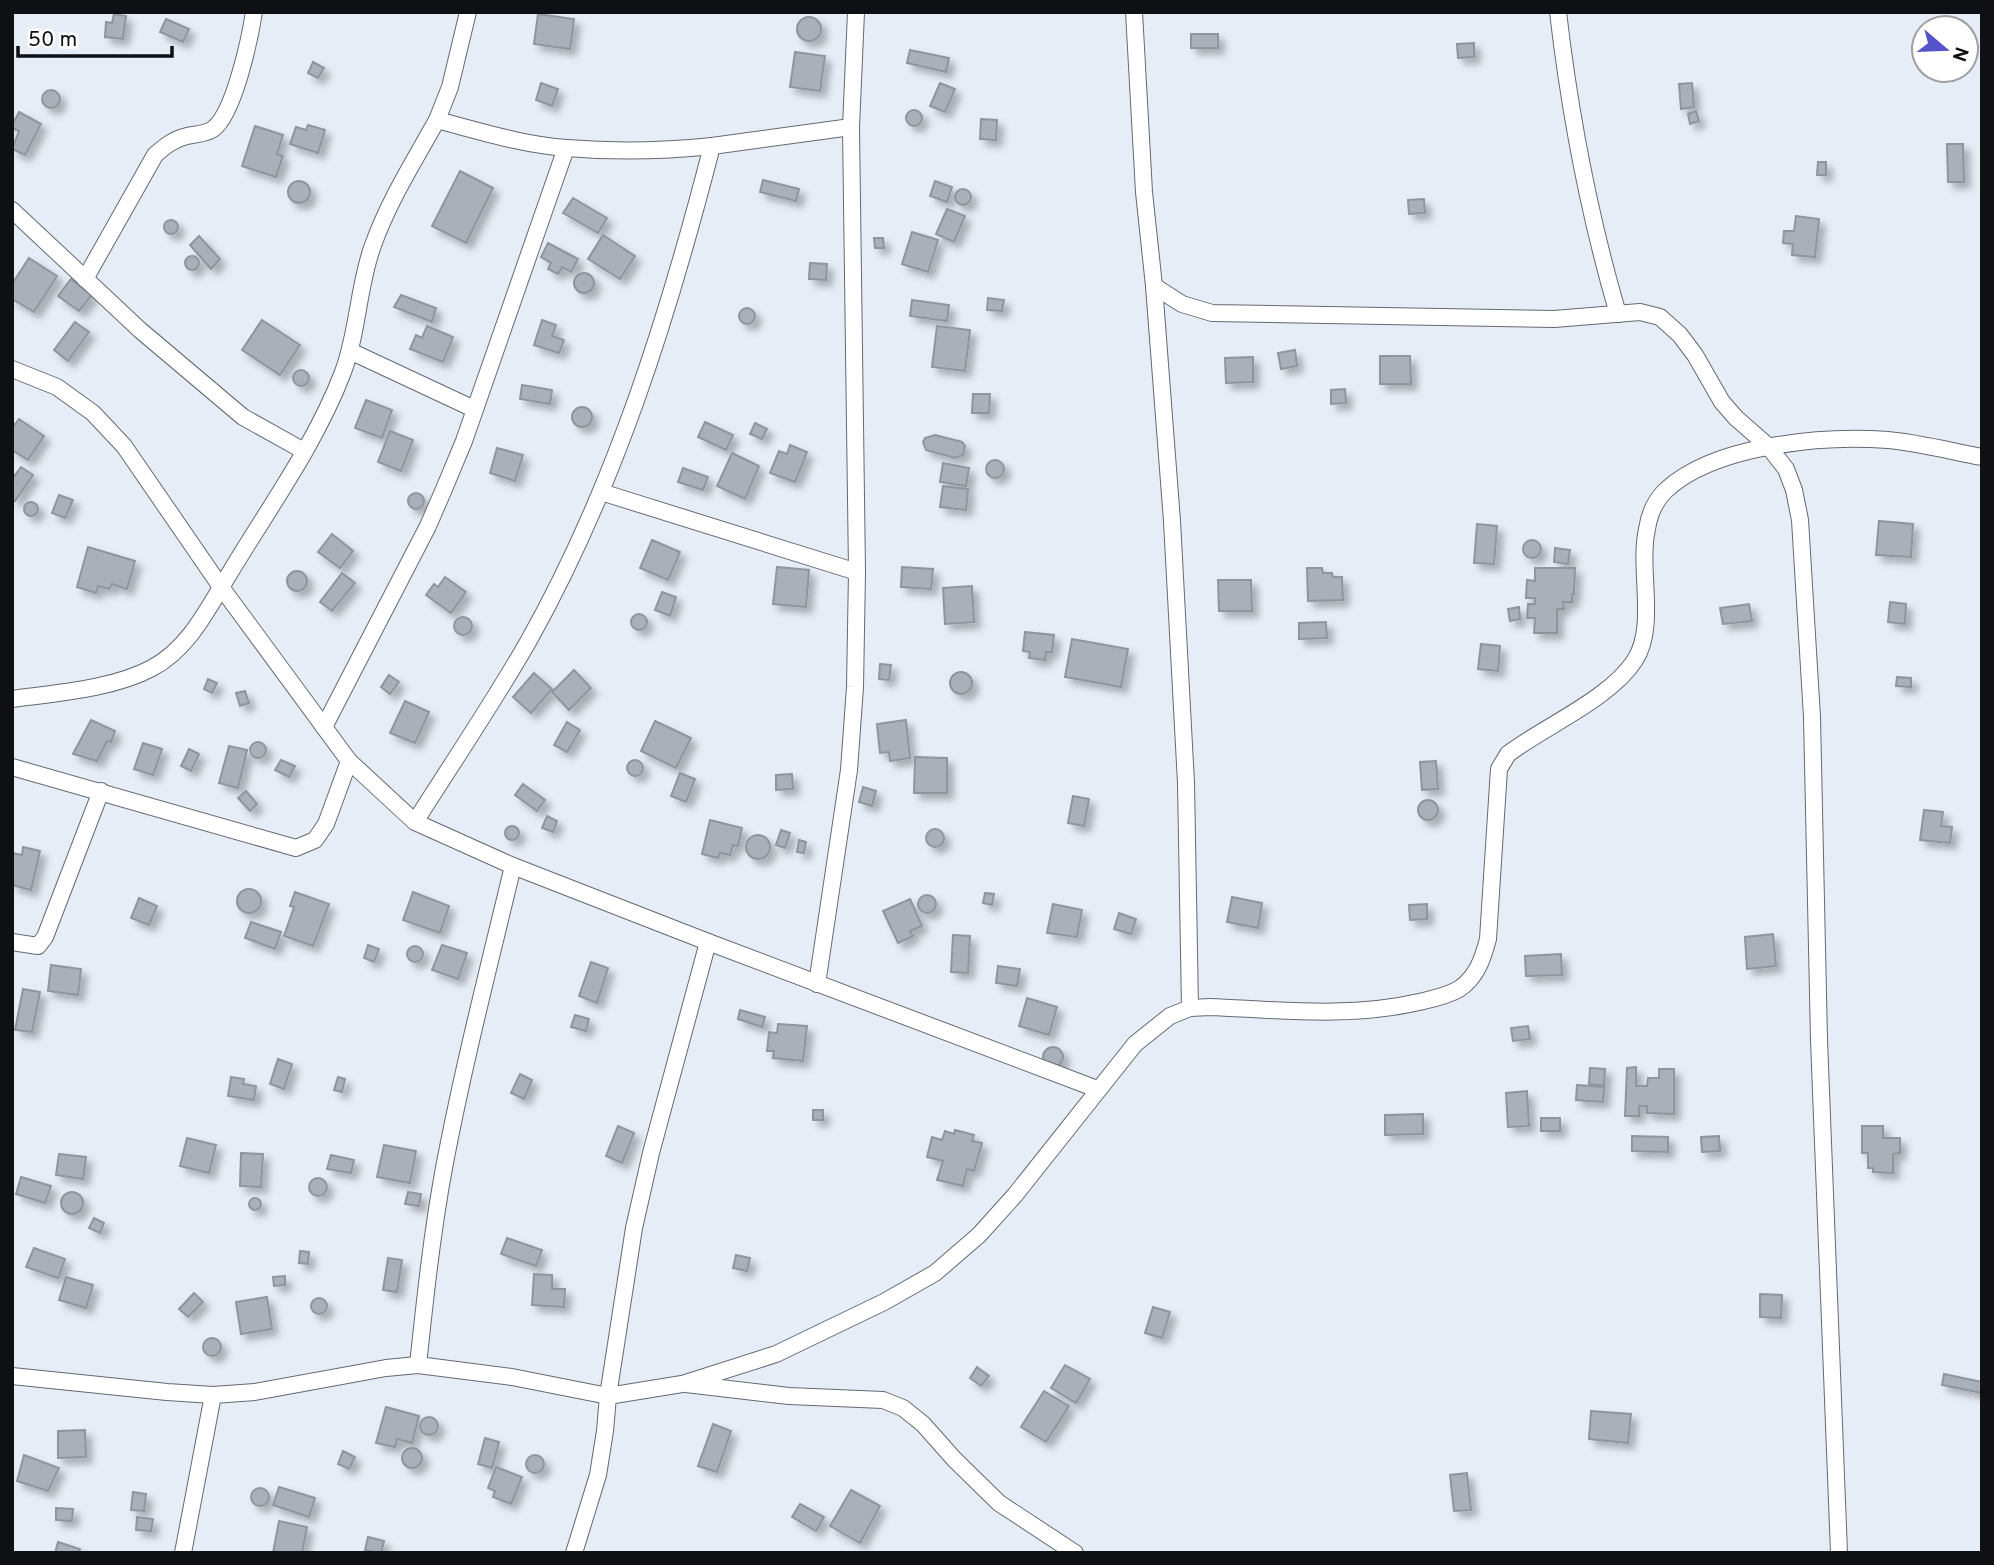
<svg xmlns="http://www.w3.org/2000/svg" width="1994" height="1565" viewBox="0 0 1994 1565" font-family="Overpass,sans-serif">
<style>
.building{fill:#aab0b9;stroke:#8f949d;stroke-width:2;filter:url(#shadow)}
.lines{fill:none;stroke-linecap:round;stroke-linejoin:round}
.minor-casing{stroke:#646971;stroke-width:18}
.minor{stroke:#fff;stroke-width:16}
</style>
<defs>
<filter id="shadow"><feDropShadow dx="6" dy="6" stdDeviation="3.5" flood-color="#0004"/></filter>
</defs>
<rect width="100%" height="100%" fill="#e7edf6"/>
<!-- building -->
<g class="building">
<polygon points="114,14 126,16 123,39 105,37 106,22 112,23"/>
<polygon points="538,14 574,19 570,49 534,44"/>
<circle cx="809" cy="29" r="12"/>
<polygon points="166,19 189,29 183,42 160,32"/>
<rect x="1191" y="34" width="27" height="14"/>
<polygon points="1474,43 1474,57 1458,58 1457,44"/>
<polygon points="910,50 949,58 946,72 907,63"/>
<polygon points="795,52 825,56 820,91 790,87"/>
<polygon points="313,62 324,68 318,78 308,73"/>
<polygon points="541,83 558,89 552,106 536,100"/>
<polygon points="940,83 955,89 945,112 930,106"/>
<polygon points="1692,83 1694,107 1681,109 1679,84"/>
<circle cx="51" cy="99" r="9"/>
<circle cx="914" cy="118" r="8"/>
<polygon points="1696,111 1699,121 1690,124 1688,114"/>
<polygon points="19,112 41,124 25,155 12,149 19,131 12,128 12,125"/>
<polygon points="981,119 997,120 996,140 980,139"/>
<polygon points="308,125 325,130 318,153 290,144 296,127 306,130"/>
<polygon points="255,126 283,135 277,154 283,156 276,177 242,166"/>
<polygon points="1947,144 1963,144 1964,182 1948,182"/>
<polygon points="1818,162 1826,162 1826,175 1817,175"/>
<polygon points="460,171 493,188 466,243 432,226"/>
<polygon points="763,180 799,189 796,201 760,192"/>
<polygon points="935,181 952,187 947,202 930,196"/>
<circle cx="299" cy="192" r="11"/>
<circle cx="963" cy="197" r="8"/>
<polygon points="573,198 607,218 598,233 563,213"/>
<polygon points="1424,199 1425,213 1409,214 1408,200"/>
<polygon points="947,209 965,216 954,242 936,234"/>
<polygon points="1796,216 1819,219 1815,257 1792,255 1793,244 1783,243 1784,231 1794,231"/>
<circle cx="171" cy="227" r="7"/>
<polygon points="912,232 938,240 928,272 902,264"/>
<polygon points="603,235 635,256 620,279 588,259"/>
<polygon points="199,236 220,259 211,269 190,245"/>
<polygon points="874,238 883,238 884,248 875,248"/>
<polygon points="548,243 578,259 571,272 562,267 558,274 548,269 551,263 541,257"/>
<circle cx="192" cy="263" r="7"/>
<polygon points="29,258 57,276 34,312 12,299 12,284"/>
<polygon points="810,263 827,264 826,280 809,279"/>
<circle cx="584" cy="283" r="10"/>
<polygon points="71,279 92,295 79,311 58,296"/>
<polygon points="401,295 436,308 432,322 394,307"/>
<polygon points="988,298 1004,300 1002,311 987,310"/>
<polygon points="912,300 949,305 947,321 910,316"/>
<circle cx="747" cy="316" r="8"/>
<polygon points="262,320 300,345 280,375 242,350"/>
<polygon points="542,320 556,325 552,336 564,340 559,353 534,345"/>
<polygon points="75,322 89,332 68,361 54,350"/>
<polygon points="427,326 453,337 443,362 410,349 416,335 422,338"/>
<polygon points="937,326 970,330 965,371 932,367"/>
<polygon points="1295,350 1297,366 1281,369 1278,353"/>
<polygon points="1380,356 1410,356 1411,384 1380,384"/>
<polygon points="1253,357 1253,382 1226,383 1225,358"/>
<circle cx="301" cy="378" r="8"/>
<polygon points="522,385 552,390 550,404 520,399"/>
<polygon points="1345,389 1346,403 1331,404 1331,390"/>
<polygon points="973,394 990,394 989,413 972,413"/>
<polygon points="366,400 392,410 382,438 355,428"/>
<circle cx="582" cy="417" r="10"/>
<polygon points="19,419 44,436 28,460 12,450 12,428"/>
<polygon points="705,422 733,435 726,450 698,437"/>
<polygon points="755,423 767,429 762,439 750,434"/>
<polygon points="390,431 413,440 401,471 378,462"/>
<polygon points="935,435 962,442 965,446 963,455 955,458 926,450 923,442 925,438"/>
<polygon points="790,445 807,452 795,482 770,473 779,451 787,454"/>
<polygon points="497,448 523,455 515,481 490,473"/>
<polygon points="732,453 759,466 745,499 717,486"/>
<circle cx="995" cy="469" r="9"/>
<polygon points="943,463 969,468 966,486 940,482"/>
<polygon points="21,467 33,475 15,501 12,499 12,479"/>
<polygon points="683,468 708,477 703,490 678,482"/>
<polygon points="943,486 968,489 966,510 940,507"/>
<circle cx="416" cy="501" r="8"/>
<polygon points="59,495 73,500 65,518 52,513"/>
<circle cx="31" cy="509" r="7"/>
<polygon points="1879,521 1913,524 1911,557 1876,555"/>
<polygon points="1477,524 1497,526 1494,564 1474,563"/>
<polygon points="332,534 353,551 340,568 318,552"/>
<circle cx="1532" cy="549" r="9"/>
<polygon points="652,540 680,552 668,580 640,568"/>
<polygon points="88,547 135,561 127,589 112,584 109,589 98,586 96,593 77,587"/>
<polygon points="1555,548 1570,550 1568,564 1554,562"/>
<polygon points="777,567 809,570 806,607 773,604"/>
<polygon points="902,567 933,569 931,589 901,587"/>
<polygon points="1307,568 1322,568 1323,573 1332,573 1333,577 1342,577 1343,600 1308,601"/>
<polygon points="1535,568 1575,568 1574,594 1572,594 1572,602 1563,602 1564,609 1557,609 1557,633 1534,633 1535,618 1527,618 1528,604 1535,604 1535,598 1526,598 1527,580 1535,581"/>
<circle cx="297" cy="581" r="10"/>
<polygon points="342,573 355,583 332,611 320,602"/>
<polygon points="445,577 466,592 451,613 426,595 434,584 438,587"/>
<polygon points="1218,580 1251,580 1252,611 1219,611"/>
<polygon points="972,586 974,622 945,624 943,588"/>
<polygon points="662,592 676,597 670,616 655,610"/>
<polygon points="1890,602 1906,604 1905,624 1888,622"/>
<polygon points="1749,604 1752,621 1723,624 1720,608"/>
<polygon points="1519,607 1520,619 1510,621 1508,609"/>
<circle cx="639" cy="622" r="8"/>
<circle cx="463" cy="626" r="9"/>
<polygon points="1326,622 1327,638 1299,639 1299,623"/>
<polygon points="1025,632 1054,635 1052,652 1046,652 1045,660 1029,658 1030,652 1023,651"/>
<polygon points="1072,639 1128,649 1121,687 1065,677"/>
<polygon points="1481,644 1500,646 1498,671 1478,669"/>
<polygon points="880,664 891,665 889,680 879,679"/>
<polygon points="574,670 591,688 569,710 552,692"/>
<circle cx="961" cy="683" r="11"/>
<polygon points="534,673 552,689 531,713 513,697"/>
<polygon points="389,675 399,682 390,694 381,687"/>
<polygon points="1897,677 1911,678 1911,687 1896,686"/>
<polygon points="208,679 217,683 212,693 204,689"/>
<polygon points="245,691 249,703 240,706 236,693"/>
<polygon points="405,701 429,712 415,743 390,733"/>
<polygon points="91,720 115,731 111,742 107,741 97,761 73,754"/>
<polygon points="906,720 910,758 890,761 889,752 880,753 877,724"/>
<polygon points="655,721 691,738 676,768 641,751"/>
<polygon points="567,722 580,730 567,752 554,745"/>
<circle cx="258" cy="750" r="8"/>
<polygon points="143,743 162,749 153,775 134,769"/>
<polygon points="229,746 247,750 238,788 219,783"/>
<polygon points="189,749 199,754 191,771 181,766"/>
<polygon points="915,757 947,758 947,793 914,793"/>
<circle cx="635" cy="768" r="8"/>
<polygon points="281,760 295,766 289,777 275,770"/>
<polygon points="1436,761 1438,789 1422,790 1420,762"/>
<polygon points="680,773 695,779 686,802 671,796"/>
<polygon points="792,774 793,789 776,790 776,775"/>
<polygon points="523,784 545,800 537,811 515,795"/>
<polygon points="863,787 876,791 872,806 859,802"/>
<polygon points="246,791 257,804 250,811 238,798"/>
<polygon points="1073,796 1089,799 1084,826 1068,823"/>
<circle cx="1428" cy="810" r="10"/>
<polygon points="1924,810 1943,812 1941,826 1952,827 1950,843 1920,840"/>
<polygon points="547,816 557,821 553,832 542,828"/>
<polygon points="710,820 742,828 738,846 733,845 730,855 720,853 718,858 702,854"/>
<circle cx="512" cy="833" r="7"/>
<circle cx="935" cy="838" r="9"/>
<polygon points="781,830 790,833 785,848 776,845"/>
<circle cx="758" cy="847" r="12"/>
<polygon points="799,840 806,842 804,853 797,852"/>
<polygon points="23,847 40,851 31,890 12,885 12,853 22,855"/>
<circle cx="249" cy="901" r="12"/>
<polygon points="295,892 329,904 313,946 284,936 294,907 290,906"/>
<polygon points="413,892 449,906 440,933 403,920"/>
<polygon points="985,893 994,894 992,905 983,903"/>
<circle cx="927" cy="904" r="9"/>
<polygon points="1232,897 1262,903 1258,928 1227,922"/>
<polygon points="139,898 157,906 149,925 131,918"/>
<polygon points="910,899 922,926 910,931 913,936 898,943 883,911"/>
<polygon points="1053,904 1082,910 1077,937 1047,933"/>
<polygon points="1427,904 1427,919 1410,920 1409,905"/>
<polygon points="1119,913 1136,919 1131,934 1114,929"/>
<polygon points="251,922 281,932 275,949 245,938"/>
<polygon points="1773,934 1776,966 1747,969 1745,937"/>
<polygon points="953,935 970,936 968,973 951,972"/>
<polygon points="368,945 379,949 374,962 364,958"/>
<polygon points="442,945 467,953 458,979 432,970"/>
<circle cx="415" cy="954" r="8"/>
<polygon points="1561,954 1562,975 1526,976 1525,956"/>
<polygon points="591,962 608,968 597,1003 579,996"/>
<polygon points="51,965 81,969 78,995 48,991"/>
<polygon points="998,966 1020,969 1017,986 996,983"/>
<polygon points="23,989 40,992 32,1032 15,1030"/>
<polygon points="1027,998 1057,1007 1049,1035 1019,1026"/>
<polygon points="740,1010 765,1017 762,1027 738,1019"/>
<polygon points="575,1015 589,1019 586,1031 571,1027"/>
<polygon points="778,1024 807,1026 803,1061 773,1058 774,1051 767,1051 769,1032 777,1033"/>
<polygon points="1528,1026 1530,1039 1513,1041 1511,1028"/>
<circle cx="1053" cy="1057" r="10"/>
<polygon points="278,1059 292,1064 284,1089 270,1084"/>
<polygon points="1636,1067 1636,1086 1647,1086 1648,1078 1659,1078 1659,1069 1674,1069 1674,1114 1647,1113 1647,1106 1639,1106 1639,1116 1625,1116 1627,1068"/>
<polygon points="1590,1068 1605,1069 1604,1086 1589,1084"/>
<polygon points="520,1074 532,1080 524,1099 511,1093"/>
<polygon points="231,1077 244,1079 243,1084 256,1086 254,1100 228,1096"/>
<polygon points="338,1077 345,1079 342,1092 334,1090"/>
<polygon points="1577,1085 1604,1087 1603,1102 1576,1100"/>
<polygon points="1527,1091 1529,1126 1508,1127 1506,1093"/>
<rect x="813" y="1110" width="10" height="10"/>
<polygon points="1423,1114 1423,1134 1385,1135 1385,1115"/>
<rect x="1541" y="1118" width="19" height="13"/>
<polygon points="618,1126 634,1133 622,1163 606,1156"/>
<polygon points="1862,1126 1883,1126 1883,1138 1900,1138 1900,1153 1893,1154 1893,1173 1873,1172 1873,1168 1868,1168 1868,1153 1862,1153"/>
<polygon points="955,1130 974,1135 972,1141 982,1143 974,1171 967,1169 963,1186 937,1180 943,1161 927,1157 932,1137 942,1140 945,1131 954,1134"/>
<polygon points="1632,1136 1668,1137 1668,1152 1632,1151"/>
<polygon points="1719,1136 1720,1151 1702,1152 1701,1137"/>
<polygon points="187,1138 216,1145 209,1173 180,1166"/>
<polygon points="384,1145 416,1151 410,1183 377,1177"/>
<polygon points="241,1153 263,1154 261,1187 240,1186"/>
<polygon points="59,1154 86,1157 83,1179 56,1175"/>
<polygon points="331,1155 354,1160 351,1173 327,1169"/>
<polygon points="21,1177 51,1186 45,1203 16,1194"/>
<circle cx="318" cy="1187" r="9"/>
<circle cx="72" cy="1203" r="11"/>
<polygon points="408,1192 421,1194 419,1206 405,1204"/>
<circle cx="255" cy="1204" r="6"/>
<polygon points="94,1218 104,1223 100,1233 89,1228"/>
<polygon points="507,1238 542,1250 536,1266 501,1254"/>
<polygon points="34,1248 65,1259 58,1278 26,1267"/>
<polygon points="300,1251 309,1252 308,1264 299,1263"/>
<polygon points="736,1255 750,1258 747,1271 733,1268"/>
<polygon points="388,1258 402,1260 397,1292 383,1290"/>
<polygon points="534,1274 552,1275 552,1289 565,1289 564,1307 532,1305"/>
<polygon points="285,1276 285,1285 274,1286 273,1277"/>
<polygon points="66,1277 93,1285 86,1308 59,1300"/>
<polygon points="194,1293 203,1302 188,1317 179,1309"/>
<polygon points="1760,1294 1782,1295 1781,1318 1760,1317"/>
<polygon points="267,1297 272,1329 241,1334 236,1302"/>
<circle cx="319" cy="1306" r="8"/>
<polygon points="1153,1307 1170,1312 1162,1338 1145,1333"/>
<circle cx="212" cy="1347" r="9"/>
<polygon points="1065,1365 1090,1379 1076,1403 1051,1388"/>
<polygon points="977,1367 989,1376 981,1386 970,1378"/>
<polygon points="1944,1374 1982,1382 1982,1393 1942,1385"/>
<polygon points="1044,1391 1069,1406 1046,1442 1021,1427"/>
<polygon points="386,1407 419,1416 412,1443 397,1439 395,1447 376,1443"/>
<polygon points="1591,1411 1631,1414 1628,1443 1589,1439"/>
<circle cx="429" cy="1426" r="9"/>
<polygon points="713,1424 731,1431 717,1472 698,1466"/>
<polygon points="85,1430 86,1457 58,1458 58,1431"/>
<polygon points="485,1438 499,1442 492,1468 478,1464"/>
<circle cx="412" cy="1458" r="10"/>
<polygon points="343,1451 355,1457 349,1469 338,1464"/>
<polygon points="24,1455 59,1468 48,1491 17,1481"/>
<circle cx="535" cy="1464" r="9"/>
<polygon points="496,1467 522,1477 511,1504 493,1497 495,1491 488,1488"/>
<polygon points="1467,1473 1471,1510 1454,1511 1450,1475"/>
<polygon points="279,1487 315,1498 309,1517 273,1505"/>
<circle cx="260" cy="1497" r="9"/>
<polygon points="851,1490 880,1506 860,1543 830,1526"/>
<polygon points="133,1492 146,1494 144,1511 131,1510"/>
<polygon points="800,1504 824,1517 816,1531 792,1517"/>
<polygon points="56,1508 73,1509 72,1521 56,1520"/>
<polygon points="137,1517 153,1519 151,1531 136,1530"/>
<polygon points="279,1521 307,1527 302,1553 273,1553"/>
<polygon points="368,1537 384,1541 381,1553 365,1550"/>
<polygon points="58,1542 80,1549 78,1553 55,1553"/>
</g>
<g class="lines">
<!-- minor casing -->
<g class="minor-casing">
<g id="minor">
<path d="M 468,12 L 450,87 L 437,120 C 479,131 523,145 567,148 C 615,152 664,151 712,146"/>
<polyline points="1134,12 1144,192 1154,286 1172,521 1186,783 1190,1008"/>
<path d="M 1558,12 C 1570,115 1589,215 1618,314"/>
<polyline points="12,210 140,330 243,417 304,451"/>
<path d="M 85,279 L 155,155 C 165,146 174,139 187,136 C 196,134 206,134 213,129 C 234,114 250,38 254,12"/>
<polyline points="1154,286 1182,304 1212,313 1554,319 1640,312 1660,317 1680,335 1695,355 1722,402 1736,418 1768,446 1786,469 1794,490 1800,520 1812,717 1819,1040 1839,1553"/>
<polyline points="350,351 474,409"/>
<polyline points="12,369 57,387 93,413 124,446 221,587 349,761 415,822 513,866 708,942 651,1153 634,1228 608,1396 605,1431 598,1475 574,1553"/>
<polyline points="601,492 857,572"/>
<path d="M 12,699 C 56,693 113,689 152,668 C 190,648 209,606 231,571 C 270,506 316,443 343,372 C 358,332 358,288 372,248 C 388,202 413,163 437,120"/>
<polyline points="324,727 428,526 444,489 464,441 566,148"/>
<polyline points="12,767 296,848 315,840 326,824 349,761"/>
<path d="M 415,822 C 453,762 493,703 528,642 C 615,487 668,317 712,146 L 851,127"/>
<polyline points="12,942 38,946 45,937 101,791"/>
<polyline points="708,942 1097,1089"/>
<polyline points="817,984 849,770 855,687 857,572 851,127 856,12"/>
<path d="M 418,1365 C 425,1299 432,1233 444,1168 C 463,1067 489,966 513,866"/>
<path d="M 12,1376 L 167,1392 L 213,1395 L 255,1392 L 386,1368 L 418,1365 L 512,1377 L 608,1396 L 682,1384 L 776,1354 L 884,1302 L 935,1273 L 979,1235 L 1015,1195 L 1135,1044 L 1170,1016 L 1190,1008 L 1210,1007 C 1280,1010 1350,1018 1419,1002 C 1432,999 1447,996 1459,989 C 1477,977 1483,958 1488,939 L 1499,769 L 1508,754 C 1545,726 1610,699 1635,660 C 1657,626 1638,569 1647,529 C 1649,516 1655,501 1665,491 C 1713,445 1823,435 1888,440 C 1920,443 1950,451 1982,457"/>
<polyline points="686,1384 789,1396 883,1400 903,1408 923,1424 954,1459 999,1503 1075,1553"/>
<polyline points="183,1553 213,1395"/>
</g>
</g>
<!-- minor -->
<use href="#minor" class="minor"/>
</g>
<!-- border -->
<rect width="1994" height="1565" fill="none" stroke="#0e1013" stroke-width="28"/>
<!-- north arrow -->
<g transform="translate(1945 49) rotate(109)"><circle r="33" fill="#ffffff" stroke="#9f9fa1" stroke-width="2"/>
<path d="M0-5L12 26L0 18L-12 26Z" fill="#5652c9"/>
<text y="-10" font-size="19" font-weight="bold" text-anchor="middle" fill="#0e1013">N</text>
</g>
<!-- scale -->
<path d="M18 46v10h154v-10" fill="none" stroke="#0e1013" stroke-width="3.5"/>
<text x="28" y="46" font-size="21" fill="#0e1013" stroke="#ffffff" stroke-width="5" paint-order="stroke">50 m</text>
</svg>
